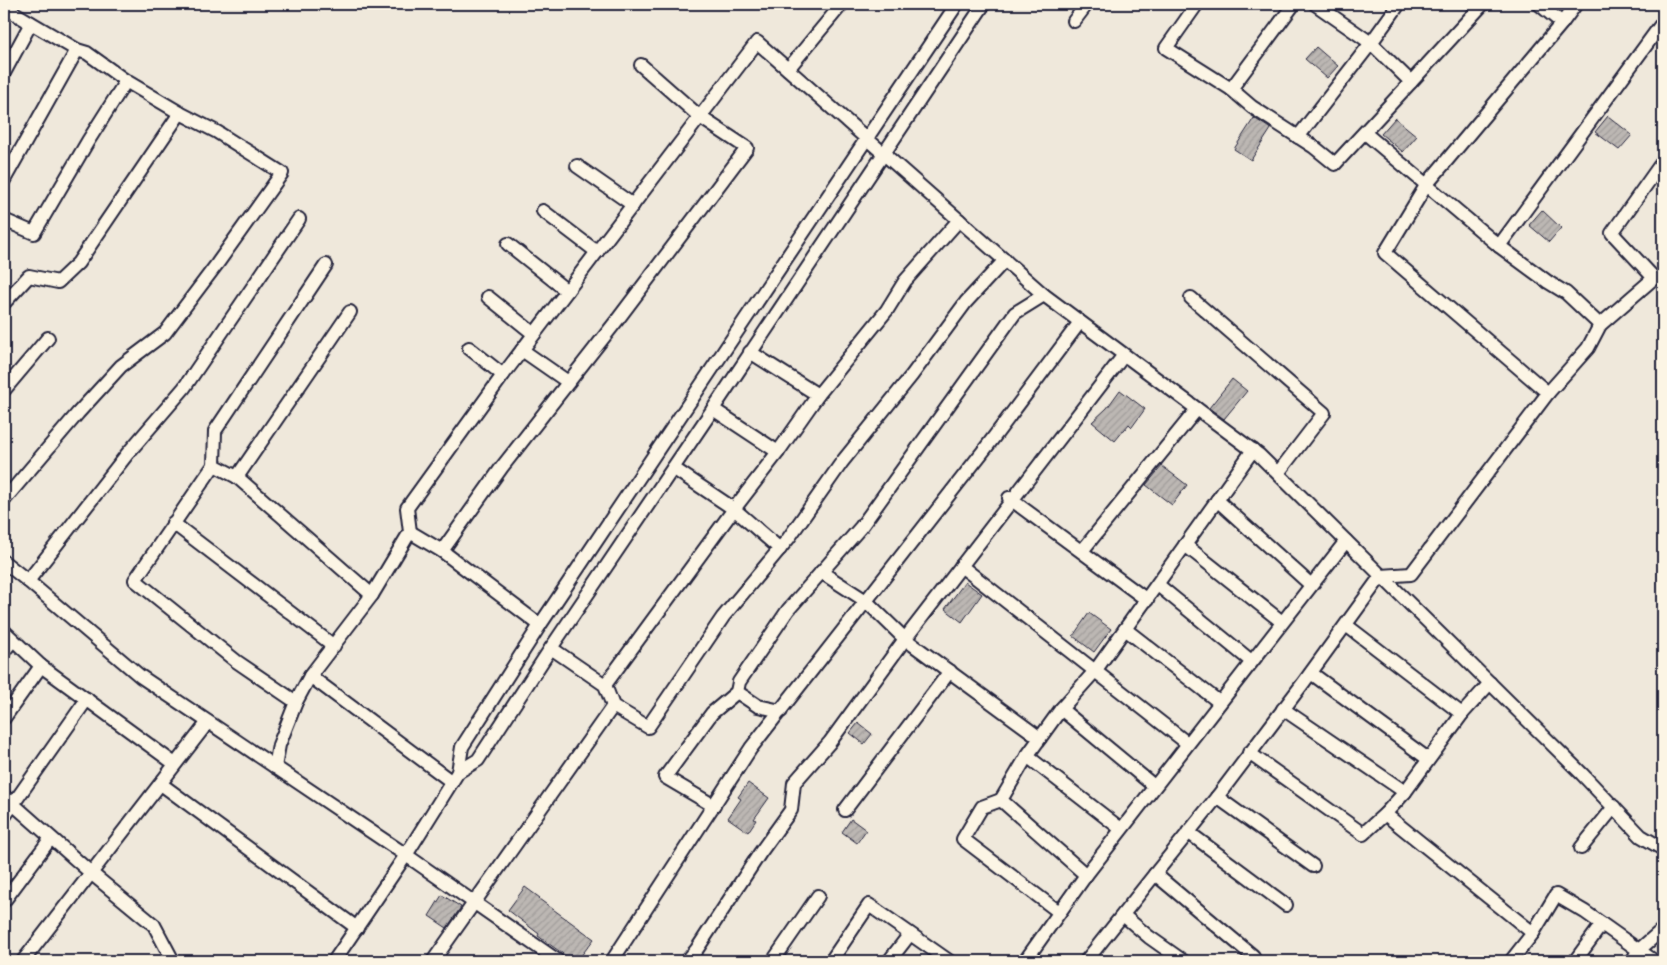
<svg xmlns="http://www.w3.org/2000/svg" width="1667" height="965" viewBox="0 0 1667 965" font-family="Caveat,sans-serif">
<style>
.building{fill:url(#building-hatch);stroke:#22223b}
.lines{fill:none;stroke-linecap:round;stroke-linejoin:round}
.minor-casing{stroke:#22223b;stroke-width:16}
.minor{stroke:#fcf5e5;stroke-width:12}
</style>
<defs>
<pattern id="building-hatch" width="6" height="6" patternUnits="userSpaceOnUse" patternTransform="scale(1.25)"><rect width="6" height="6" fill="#bcb7b3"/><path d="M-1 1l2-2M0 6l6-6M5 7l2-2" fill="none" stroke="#a19d9b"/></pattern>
</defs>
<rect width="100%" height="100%" fill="#efe8db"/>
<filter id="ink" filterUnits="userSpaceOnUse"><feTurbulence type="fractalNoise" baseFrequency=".02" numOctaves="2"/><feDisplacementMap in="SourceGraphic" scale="10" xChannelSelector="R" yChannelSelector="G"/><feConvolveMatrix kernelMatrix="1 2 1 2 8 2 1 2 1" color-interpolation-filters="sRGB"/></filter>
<g filter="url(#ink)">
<!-- building -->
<g class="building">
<polygon points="1316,47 1338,66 1327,78 1305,59"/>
<polygon points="1608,116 1632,135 1619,150 1595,132"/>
<polygon points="1254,118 1271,129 1251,160 1234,149"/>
<polygon points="1395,118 1417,136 1403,152 1381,134"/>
<polygon points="1542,210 1561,228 1549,242 1529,225"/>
<polygon points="1232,379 1247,391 1224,419 1209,408"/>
<polygon points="1120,390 1145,409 1132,427 1129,424 1115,441 1092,422 1107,408"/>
<polygon points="1162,466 1187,485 1172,505 1146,485"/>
<polygon points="965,582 982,594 962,622 945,609"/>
<polygon points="1089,613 1111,629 1094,652 1073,636"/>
<polygon points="858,723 872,734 864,744 850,733"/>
<polygon points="748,783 769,798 754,819 756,820 748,832 728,818 741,799 738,797"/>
<polygon points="851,819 866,830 857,843 842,832"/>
<polygon points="525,887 540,898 539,899 594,939 577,961 573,961 538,936 539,934 508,910"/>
<polygon points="442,895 461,907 447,928 429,916"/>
</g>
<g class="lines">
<!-- minor casing -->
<g class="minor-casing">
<g id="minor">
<polyline points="1197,4 1166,48 1231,89 1252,107 1314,147 1335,164 1411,82"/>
<polyline points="1315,4 1371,43 1411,82 1483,4"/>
<polyline points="1539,4 1562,23"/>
<polyline points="4,7 77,50 87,53 126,81 180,113 217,132 282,173 217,264 165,333 121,366 78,413 4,500"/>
<polyline points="1074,21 1087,4"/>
<polyline points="788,69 842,4"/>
<polyline points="4,73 31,23"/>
<polyline points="1231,89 1294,4"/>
<polyline points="1365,133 1499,246 1548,282 1566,293 1600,325"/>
<polyline points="1298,137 1371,43 1399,4"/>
<polyline points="577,166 633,205"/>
<polyline points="4,180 77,50"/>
<polyline points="543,211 597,252"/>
<polyline points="4,220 34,233 88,141 126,81"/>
<polyline points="508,244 567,291"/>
<polyline points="1499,246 1663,22"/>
<polyline points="326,265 215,431 214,465 237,477 350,312"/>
<polyline points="488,297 534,334"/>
<polyline points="1191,298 1324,413 1278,473"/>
<polyline points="4,303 29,276 58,282 78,263 180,113"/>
<polyline points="469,348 503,375"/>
<polyline points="522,350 568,382"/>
<polyline points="750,352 818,395"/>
<polyline points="4,390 48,338"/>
<polyline points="1548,393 1385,253 1427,184 1562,23 1576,4"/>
<polyline points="713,409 778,452"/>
<polyline points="214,465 135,580 236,661 296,702"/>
<polyline points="673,468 734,509 780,549"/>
<polyline points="237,477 372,595"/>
<polyline points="1009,498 1147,600"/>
<polyline points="1217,500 1311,585"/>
<polyline points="173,523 334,646"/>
<polyline points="410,532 442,551 540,625"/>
<polyline points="1185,545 1282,622"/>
<polyline points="442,551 502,467 618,319 747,148 700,117 641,65"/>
<polyline points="1082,551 1197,409"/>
<polyline points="4,562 28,581 140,676 406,855 458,772 462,747 540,625 957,4"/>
<polyline points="961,566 1187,743"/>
<polyline points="821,572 866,601 905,639 1040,738"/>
<polyline points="28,581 128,453 184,388 299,219"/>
<polyline points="1158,585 1251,661"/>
<polyline points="1125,629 1219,702"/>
<polyline points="4,631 41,666 175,764"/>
<polyline points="551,648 605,685 613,706 648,727 723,617 788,539 842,462 912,375 966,302 1005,260"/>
<polyline points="4,651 13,640"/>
<polyline points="1311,673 1428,759"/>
<polyline points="310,676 452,782"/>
<polyline points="605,685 734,509 778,452 818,395 887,310 905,281 959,220"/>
<polyline points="1061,709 1154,786"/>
<polyline points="1283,709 1405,792"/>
<polyline points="781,711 758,706 737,692 739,682 788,610 861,527 1015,313 1044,295"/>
<polyline points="1462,714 1490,683"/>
<polyline points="4,718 41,666"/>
<polyline points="1249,753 1363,834 1385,814 1405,792 1462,714 1346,625"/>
<polyline points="1027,756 1121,829"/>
<polyline points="275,767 279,745 296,702 310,676 372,595 410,532 407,508 503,375 757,42 1044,295 1259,455 1582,774 1641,836 1663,849"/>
<polyline points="458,772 478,760 551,648 713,409 984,4"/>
<polyline points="161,784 357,928"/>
<polyline points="4,796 91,873 154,925 173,961"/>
<polyline points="1217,797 1313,866"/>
<polyline points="1001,800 982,807 963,839 1059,912"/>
<polyline points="714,806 665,777 712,713 737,692"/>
<polyline points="845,810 950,671"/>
<polyline points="1385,814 1533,933"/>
<polyline points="4,817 87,699"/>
<polyline points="1188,832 1286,905"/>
<polyline points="1581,848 1614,807"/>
<polyline points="1086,875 1001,800 1027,756 1061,709 1095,671 1253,450"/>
<polyline points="4,901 51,838"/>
<polyline points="1123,915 1149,937 1183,961"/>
<polyline points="1253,956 1155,874 1217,797 1304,682 1381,576 1411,574 1548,393 1588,348 1600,325 1654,278 1612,233 1663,161"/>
<polyline points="23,961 208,722"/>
<polyline points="334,961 406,855 558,961"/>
<polyline points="433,961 613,706"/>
<polyline points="612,961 751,748 988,445 1080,322"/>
<polyline points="687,961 697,949 760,853 791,810 794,783 830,742 905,639 1124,355"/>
<polyline points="773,961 818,896"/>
<polyline points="831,961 869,905 949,961"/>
<polyline points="889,961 910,934"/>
<polyline points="1025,961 1086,875 1346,541"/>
<polyline points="1086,961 1155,874"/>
<polyline points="1511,961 1533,933 1556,895 1585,912 1654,961"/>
<polyline points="1575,961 1602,924"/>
<polyline points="1632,961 1639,950 1663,929"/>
</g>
</g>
<!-- minor -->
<use href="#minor" class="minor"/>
</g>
</g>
<!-- margin -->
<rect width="1667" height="965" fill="none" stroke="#fcf5e5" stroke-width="20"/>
<rect x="10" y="10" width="1647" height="945" fill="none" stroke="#22223b" stroke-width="2" filter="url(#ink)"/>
</svg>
